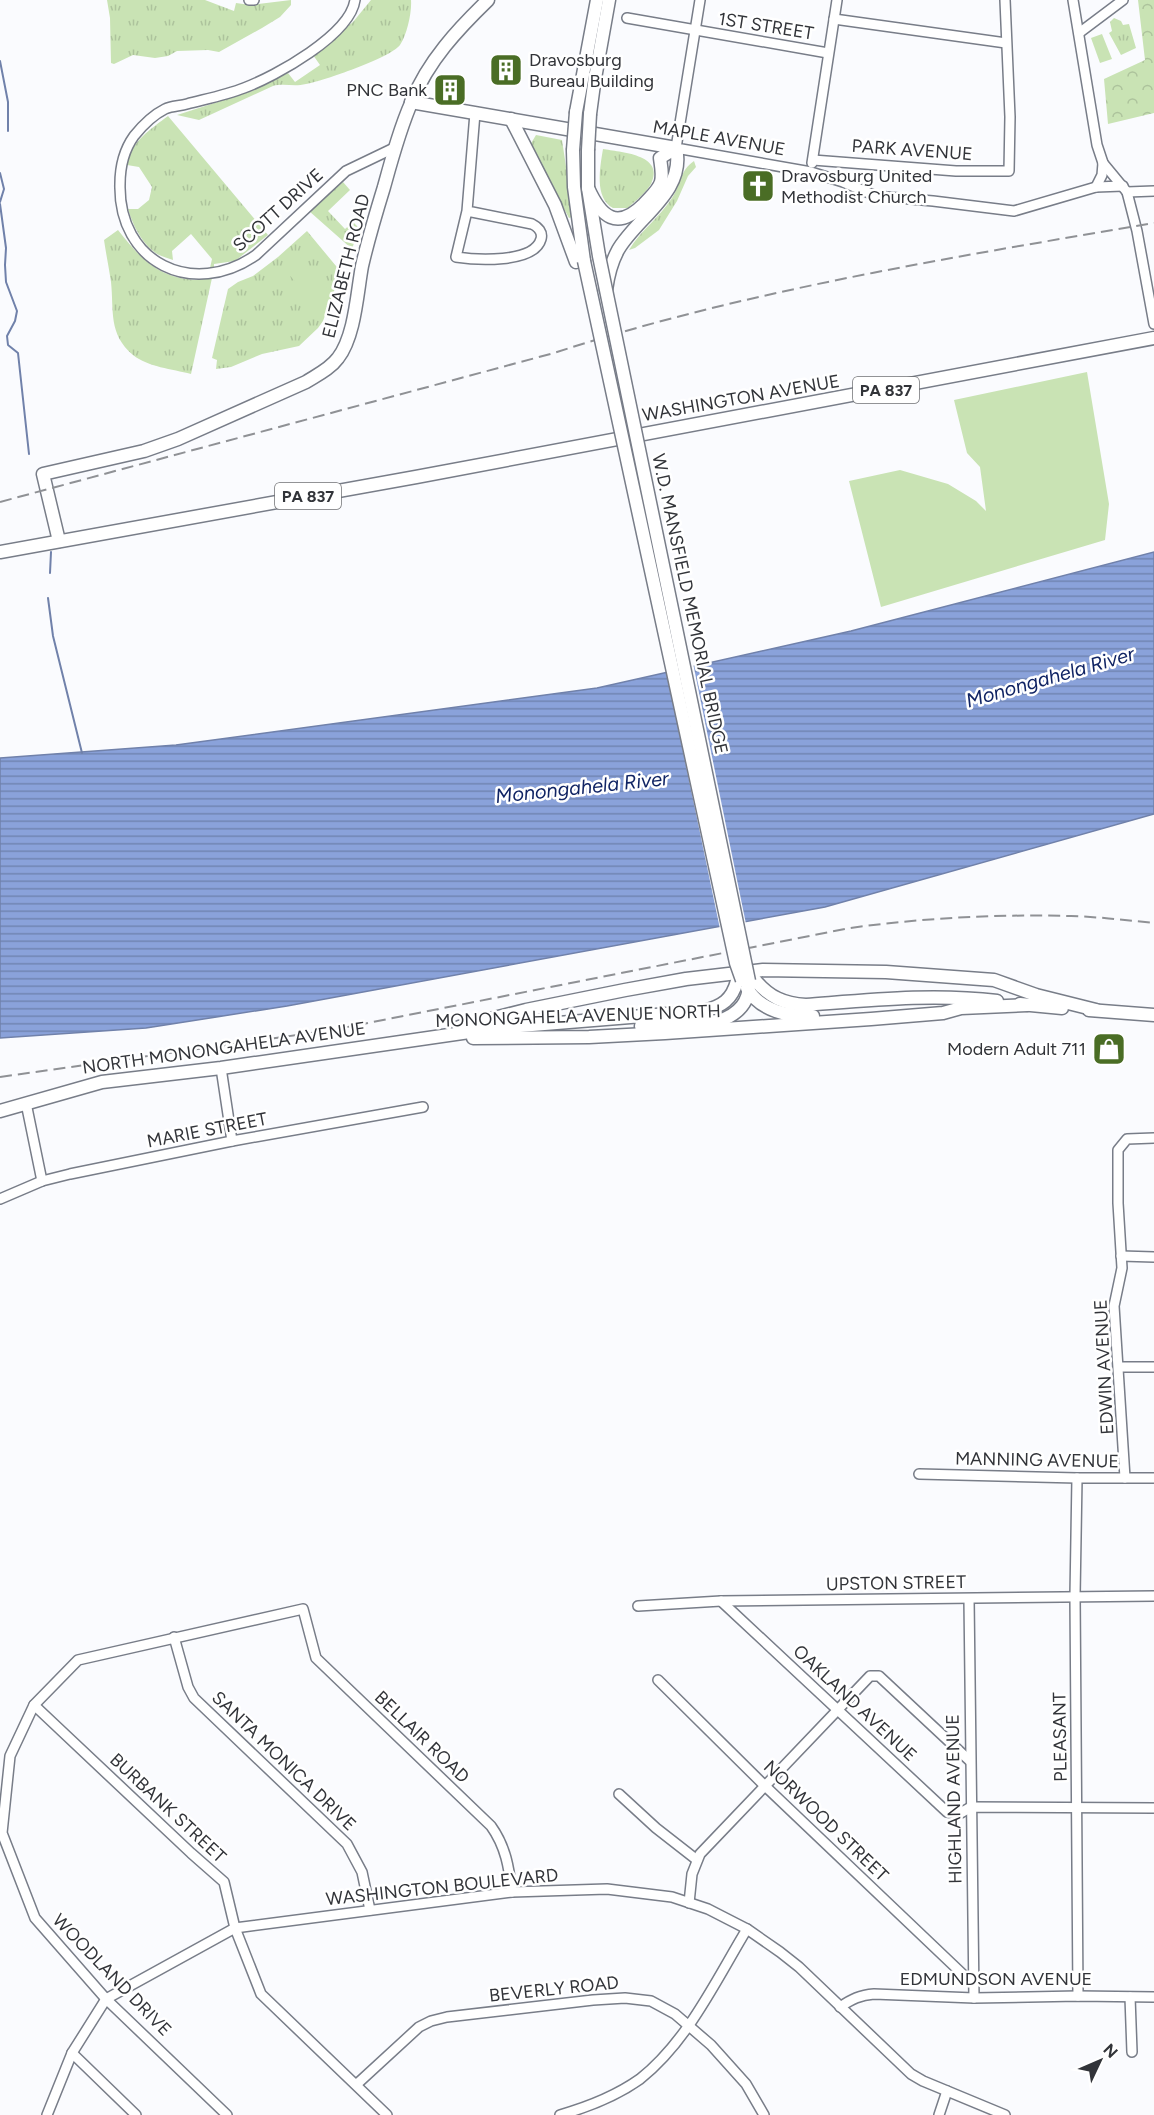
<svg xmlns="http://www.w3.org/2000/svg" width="1154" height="2115" viewBox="0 0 1154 2115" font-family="Figtree,sans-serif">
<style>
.grass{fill:url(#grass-tufts)}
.forest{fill:url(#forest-crowns)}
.pitch{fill:#c9e3b4}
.water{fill:url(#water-rules);stroke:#7081aa;stroke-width:1.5}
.pier{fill:#fafbfe}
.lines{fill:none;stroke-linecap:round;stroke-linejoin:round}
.stream{stroke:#7081aa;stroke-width:2}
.minor-casing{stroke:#787d88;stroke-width:12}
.major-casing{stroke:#787d88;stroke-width:15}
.minor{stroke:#fff;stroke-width:9}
.major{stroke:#fff;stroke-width:12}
.rail{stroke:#8f9195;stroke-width:2;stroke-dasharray:12 6;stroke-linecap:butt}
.major-bridge-casing{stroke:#787d88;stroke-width:15;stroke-linecap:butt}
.major-bridge{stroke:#fff;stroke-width:12}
.labels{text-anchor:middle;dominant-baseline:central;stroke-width:5;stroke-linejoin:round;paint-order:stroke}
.shield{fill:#fff;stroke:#707174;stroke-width:1.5}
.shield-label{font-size:16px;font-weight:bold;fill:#323439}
.street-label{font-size:18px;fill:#323439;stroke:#fff}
.poi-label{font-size:18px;fill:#323439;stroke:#fff;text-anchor:start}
.water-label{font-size:20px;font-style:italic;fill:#102464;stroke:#fff}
</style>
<defs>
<pattern id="grass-tufts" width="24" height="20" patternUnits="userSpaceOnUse" patternTransform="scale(1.5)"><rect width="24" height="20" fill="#c9e3b4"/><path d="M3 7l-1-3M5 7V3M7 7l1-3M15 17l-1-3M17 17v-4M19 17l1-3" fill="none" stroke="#adc39c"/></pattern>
<pattern id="forest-crowns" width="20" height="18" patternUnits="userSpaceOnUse" patternTransform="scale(1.5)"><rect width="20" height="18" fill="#c9e3b4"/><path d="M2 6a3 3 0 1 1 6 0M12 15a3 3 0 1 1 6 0" fill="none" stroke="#adc39c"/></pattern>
<pattern id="water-rules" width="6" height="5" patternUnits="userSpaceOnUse" patternTransform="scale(1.5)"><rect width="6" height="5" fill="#8aa2da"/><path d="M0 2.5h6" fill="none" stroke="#7185b2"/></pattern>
</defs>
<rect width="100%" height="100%" fill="#fafbfe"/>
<!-- grass -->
<g class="grass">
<polygon points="107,0 205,0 234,11 236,3 250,5 291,0 291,5 280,17 262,28 219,52 208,50 177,51 168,56 155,58 133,55 114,64 111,63 110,18"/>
<path d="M 371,0 L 411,0 C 412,12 407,35 400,45 C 390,58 323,81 306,84 C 294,87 284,83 273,86 L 199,120 L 177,115 L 252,91 L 288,73 L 295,82 L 320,65 L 313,55 L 353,22 Z"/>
<polygon points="1114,18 1121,21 1123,25 1129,24 1136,48 1121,55 1109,33 1112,31 1110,22"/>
<path d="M 168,116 L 268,235 L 235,261 L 214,264 L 214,268 L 210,268 L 212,259 L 191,234 L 172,251 L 173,260 C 168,258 163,257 159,255 C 143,246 133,226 128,209 L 138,209 L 149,200 L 152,187 L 139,167 L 127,165 C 129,143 152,128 168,116 Z"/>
<polygon points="536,135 562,140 573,213 571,214 572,217 569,218 530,145"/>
<path d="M 603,149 C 619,152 666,154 651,184 C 646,193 635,201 628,208 L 613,208 C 594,198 600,167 603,149 Z"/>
<path d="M 694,161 L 696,167 L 688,176 L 677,201 L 659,230 L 635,248 L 629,250 C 641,230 660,217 672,198 C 681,185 679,171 694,161 Z"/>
<polygon points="343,182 350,190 328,211 345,229 353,222 359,228 352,249 309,211"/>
<path d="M 118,230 C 141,259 158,278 197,280 L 198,277 L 212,278 L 191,374 C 172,369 148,367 133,355 C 108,334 114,310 111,282 C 109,268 106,254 104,240 Z"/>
<polygon points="307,231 341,272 323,321 318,328 299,346 262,354 231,367 216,369 217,360 212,358 228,289 238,282 253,276 278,257"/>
</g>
<!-- forest -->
<polygon class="forest" points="1138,0 1154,0 1154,113 1108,124 1104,79 1145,60"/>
<!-- pitch -->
<g class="pitch">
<polygon points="1102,34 1112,59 1100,63 1091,38"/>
<polygon points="300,257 327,288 313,301 311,299 301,307 291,295 300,287 285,270"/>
<polygon points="1087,372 1109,504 1105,540 881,607 849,481 900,470 948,484 976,501 986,511 980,467 967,453 954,400"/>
</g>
<!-- water -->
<polygon class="water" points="1154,552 1154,814 825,907 287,1006 146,1028 0,1038 0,758 176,745 597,688 851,631"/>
<!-- pier -->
<polygon class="pier" points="693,663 746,924 720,929 666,669"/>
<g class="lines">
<!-- stream -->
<g class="stream">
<polyline points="0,61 8,102 8,131"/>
<polyline points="0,173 4,189 0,202"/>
<polyline points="0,204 6,248 5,265 6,282 17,311 15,321 7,336 8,345 18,353 29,454"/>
<polyline points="50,573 51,552"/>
<polyline points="48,598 53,636 82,753"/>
</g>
<!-- minor casing -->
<g class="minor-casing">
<g id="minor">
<polyline points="249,0 254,0"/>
<path d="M 355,0 C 350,35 276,76 244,88 C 226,95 206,99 187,104 C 180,106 171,106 165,109 C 153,115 142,126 134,136 C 124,150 120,167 120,184 C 118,263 193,299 256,255 L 346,171 L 396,147"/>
<polyline points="700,0 676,148 811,172 843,182 876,196 933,201 1014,211 1096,187 1123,186"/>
<polyline points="1073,0 1097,145 1103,163 1127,192 1137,231 1154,324"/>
<polyline points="627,18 828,53"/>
<polyline points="834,19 1006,43"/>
<polyline points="1079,33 1123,0"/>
<polyline points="813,160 956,171 1009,171 1010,117 1005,0"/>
<polyline points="812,163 837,0"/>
<polyline points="1096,187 1102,175 1103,163"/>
<polyline points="1127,192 1154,191"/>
<path d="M 467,211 L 532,224 C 538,227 543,232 541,239 C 534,264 475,260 456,257 L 467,211 L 475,113"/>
<polyline points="221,1068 232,1141"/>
<polyline points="26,1103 42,1181"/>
<polyline points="0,1199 42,1181 70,1174 232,1141 423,1107"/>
<polyline points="1121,1256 1154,1257"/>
<polyline points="1119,1367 1154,1367"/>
<polyline points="919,1474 1077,1478 1154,1478"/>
<polyline points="1077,1478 1075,1596 1078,1996"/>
<polyline points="1125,1478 1114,1306 1122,1268 1118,1203 1118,1150 1127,1139 1154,1138"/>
<polyline points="969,1599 974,1998"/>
<polyline points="721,1601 947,1812 959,1814 971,1807 1154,1808"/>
<polyline points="638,1606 721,1601 1154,1596"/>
<polyline points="174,1637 188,1687 194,1698 347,1844 362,1872 370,1910"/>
<polyline points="658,1680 765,1786 973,1984"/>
<polyline points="34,1705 191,1853 224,1882 235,1928 261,1994 387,2115"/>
<polyline points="619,1794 656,1828 697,1860"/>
<polyline points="689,1903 692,1874 700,1854 870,1676 879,1676 970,1761"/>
<polyline points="1130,1997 1132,2052"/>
<path d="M 840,2007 C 852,1999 860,1995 874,1994 L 974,1998 L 1078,1996 L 1154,1997"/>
<polyline points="72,2053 136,2115"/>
<polyline points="357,2084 419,2027 431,2021 447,2017 593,2000 625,1998 651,2001 675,2014 711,2045 746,2084 764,2115"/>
<polyline points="47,2115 72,2053 106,1999 235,1928 512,1892 607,1889 672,1897 708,1909 747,1929 780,1952 799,1967 911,2074 923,2081 1005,2115"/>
<path d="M 227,2115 L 106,1999 L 35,1918 L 2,1833 L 10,1756 L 34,1705 L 78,1660 L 303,1609 L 316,1658 L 491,1826 C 506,1847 509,1868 512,1892"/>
<path d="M 560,2115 C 588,2107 616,2096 640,2079 C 688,2041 716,1980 747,1929"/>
<polyline points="939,2115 947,2091"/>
</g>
</g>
<!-- major casing -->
<g class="major-casing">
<g id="major">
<polyline points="411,102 676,148"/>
<polyline points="576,112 597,0"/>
<polyline points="590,114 594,84 609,0"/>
<polyline points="511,119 555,205 576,262"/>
<polyline points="573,150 574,187 584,261"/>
<polyline points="588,150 588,188 599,256"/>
<path d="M 588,188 C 601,217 617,231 644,204 C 650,197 658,191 661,182 C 663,174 661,166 660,158 L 676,148"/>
<path d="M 606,290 C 608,275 611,263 618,250 C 637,217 686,192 676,148"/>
<path d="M 59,541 L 43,474 L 144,451 L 178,439 L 306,382 C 317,375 330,369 338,358 C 355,336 357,293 362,266 C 368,240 376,213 384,187 C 392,158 400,128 412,101 C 428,61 458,29 488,0"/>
<polyline points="0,552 416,477 1154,338"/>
<path d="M 755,980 C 769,997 784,1004 806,1005 C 870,1000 933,993 997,1001"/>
<path d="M 747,988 C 760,1011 789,1017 813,1016"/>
<polyline points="1020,1004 1062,1008"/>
<polyline points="1089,1010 1154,1015"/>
<path d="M 641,1026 L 719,1021 C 739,1014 750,1002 749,981"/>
<polyline points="459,1027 526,1010 625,990 686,979 763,970 886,972 994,980 1036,995 1096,1010"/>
<polyline points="473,1038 589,1037 665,1033 871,1019 943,1013 961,1008 1027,1005"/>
<path d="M 0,1111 L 102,1082 L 221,1068 L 497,1028 L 704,1011 C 722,1006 732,1000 737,981"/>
</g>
</g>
<!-- minor -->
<use href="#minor" class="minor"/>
<!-- major -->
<use href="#major" class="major"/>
<!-- rail -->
<g class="rail">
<path d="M 0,502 L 554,353 C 746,290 955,257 1154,223"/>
<path d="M 0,1077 L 332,1030 L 850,928 C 923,918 997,914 1071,916 C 1099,917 1126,920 1154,923"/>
</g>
<!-- major-bridge casing -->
<g class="major-bridge-casing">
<g id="major-bridge">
<polyline points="573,150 576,112"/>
<polyline points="588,150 590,114"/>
<polyline points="599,256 749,981"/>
<polyline points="584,261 736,963 742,980"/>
</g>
</g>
<!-- major-bridge -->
<use href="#major-bridge" class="major-bridge"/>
</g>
<!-- icons -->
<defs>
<g id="building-square" transform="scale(1.725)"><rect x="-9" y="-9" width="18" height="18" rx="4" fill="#4a6d25" stroke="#fff"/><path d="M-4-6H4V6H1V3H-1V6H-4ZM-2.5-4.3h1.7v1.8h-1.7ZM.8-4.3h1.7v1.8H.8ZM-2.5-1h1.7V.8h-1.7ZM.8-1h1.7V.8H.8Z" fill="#fff"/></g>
<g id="church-square" transform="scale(1.725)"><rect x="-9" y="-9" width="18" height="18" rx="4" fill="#4a6d25" stroke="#fff"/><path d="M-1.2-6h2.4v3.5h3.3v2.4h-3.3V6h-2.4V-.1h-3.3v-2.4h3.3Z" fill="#fff"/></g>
<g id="shop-square" transform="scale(1.725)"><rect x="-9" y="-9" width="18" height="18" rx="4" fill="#4a6d25" stroke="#fff"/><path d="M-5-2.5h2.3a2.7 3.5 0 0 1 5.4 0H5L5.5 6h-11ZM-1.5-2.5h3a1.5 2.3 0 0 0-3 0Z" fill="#fff"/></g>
</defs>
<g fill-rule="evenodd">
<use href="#building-square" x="506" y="70"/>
<use href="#building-square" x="450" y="90"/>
<use href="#church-square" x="758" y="186"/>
<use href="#shop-square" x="1109" y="1049"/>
</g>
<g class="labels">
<!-- shield labels -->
<g class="shield">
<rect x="853" y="377" width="66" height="26" rx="4.5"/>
<rect x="275" y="483" width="66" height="26" rx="4.5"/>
</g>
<g class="shield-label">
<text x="886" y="390">PA 837</text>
<text x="308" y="496">PA 837</text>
</g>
<!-- street labels -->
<g class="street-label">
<text transform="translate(766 26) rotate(9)">1ST STREET</text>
<text transform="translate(719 138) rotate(10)">MAPLE AVENUE</text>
<text transform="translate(912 150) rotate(4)">PARK AVENUE</text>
<text transform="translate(278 210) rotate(-42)">SCOTT DRIVE</text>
<text transform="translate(346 266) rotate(-76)">ELIZABETH ROAD</text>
<text transform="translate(741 398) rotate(-10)">WASHINGTON AVENUE</text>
<text transform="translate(690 604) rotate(78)">W.D. MANSFIELD MEMORIAL BRIDGE</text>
<text transform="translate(578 1016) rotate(-2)">MONONGAHELA AVENUE NORTH</text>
<text transform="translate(224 1048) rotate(-8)">NORTH MONONGAHELA AVENUE</text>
<text transform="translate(207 1130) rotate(-11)">MARIE STREET</text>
<text transform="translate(1104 1367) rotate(-93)">EDWIN AVENUE</text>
<text transform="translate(1037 1460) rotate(1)">MANNING AVENUE</text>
<text transform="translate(896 1583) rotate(-1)">UPSTON STREET</text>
<text transform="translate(855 1703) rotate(43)">OAKLAND AVENUE</text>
<text transform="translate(422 1737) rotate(44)">BELLAIR ROAD</text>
<text transform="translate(1060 1737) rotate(-91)">PLEASANT</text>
<text transform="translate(284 1761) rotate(44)">SANTA MONICA DRIVE</text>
<text transform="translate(954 1799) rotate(-91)">HIGHLAND AVENUE</text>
<text transform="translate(168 1808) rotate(43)">BURBANK STREET</text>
<text transform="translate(826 1821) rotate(44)">NORWOOD STREET</text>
<text transform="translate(442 1887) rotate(-6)">WASHINGTON BOULEVARD</text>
<text transform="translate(112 1975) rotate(46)">WOODLAND DRIVE</text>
<text x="996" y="1979">EDMUNDSON AVENUE</text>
<text transform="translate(554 1989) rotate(-6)">BEVERLY ROAD</text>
</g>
<!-- poi labels -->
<g class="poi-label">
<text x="529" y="60">Dravosburg<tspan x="529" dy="21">Bureau Building</tspan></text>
<text x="427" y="90" text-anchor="end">PNC Bank</text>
<text x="781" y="176">Dravosburg United<tspan x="781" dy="21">Methodist Church</tspan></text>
<text x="1086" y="1049" text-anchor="end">Modern Adult 711</text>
</g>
<!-- water labels -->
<g class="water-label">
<text transform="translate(1050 677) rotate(-16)">Monongahela River</text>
<text transform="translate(582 787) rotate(-6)">Monongahela River</text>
</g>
</g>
<!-- north arrow -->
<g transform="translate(1100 2061) rotate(46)" stroke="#ffffff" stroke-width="4.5" paint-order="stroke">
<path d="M0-4.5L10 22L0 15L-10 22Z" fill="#323439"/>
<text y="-9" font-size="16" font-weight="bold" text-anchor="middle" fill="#323439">N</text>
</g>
</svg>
